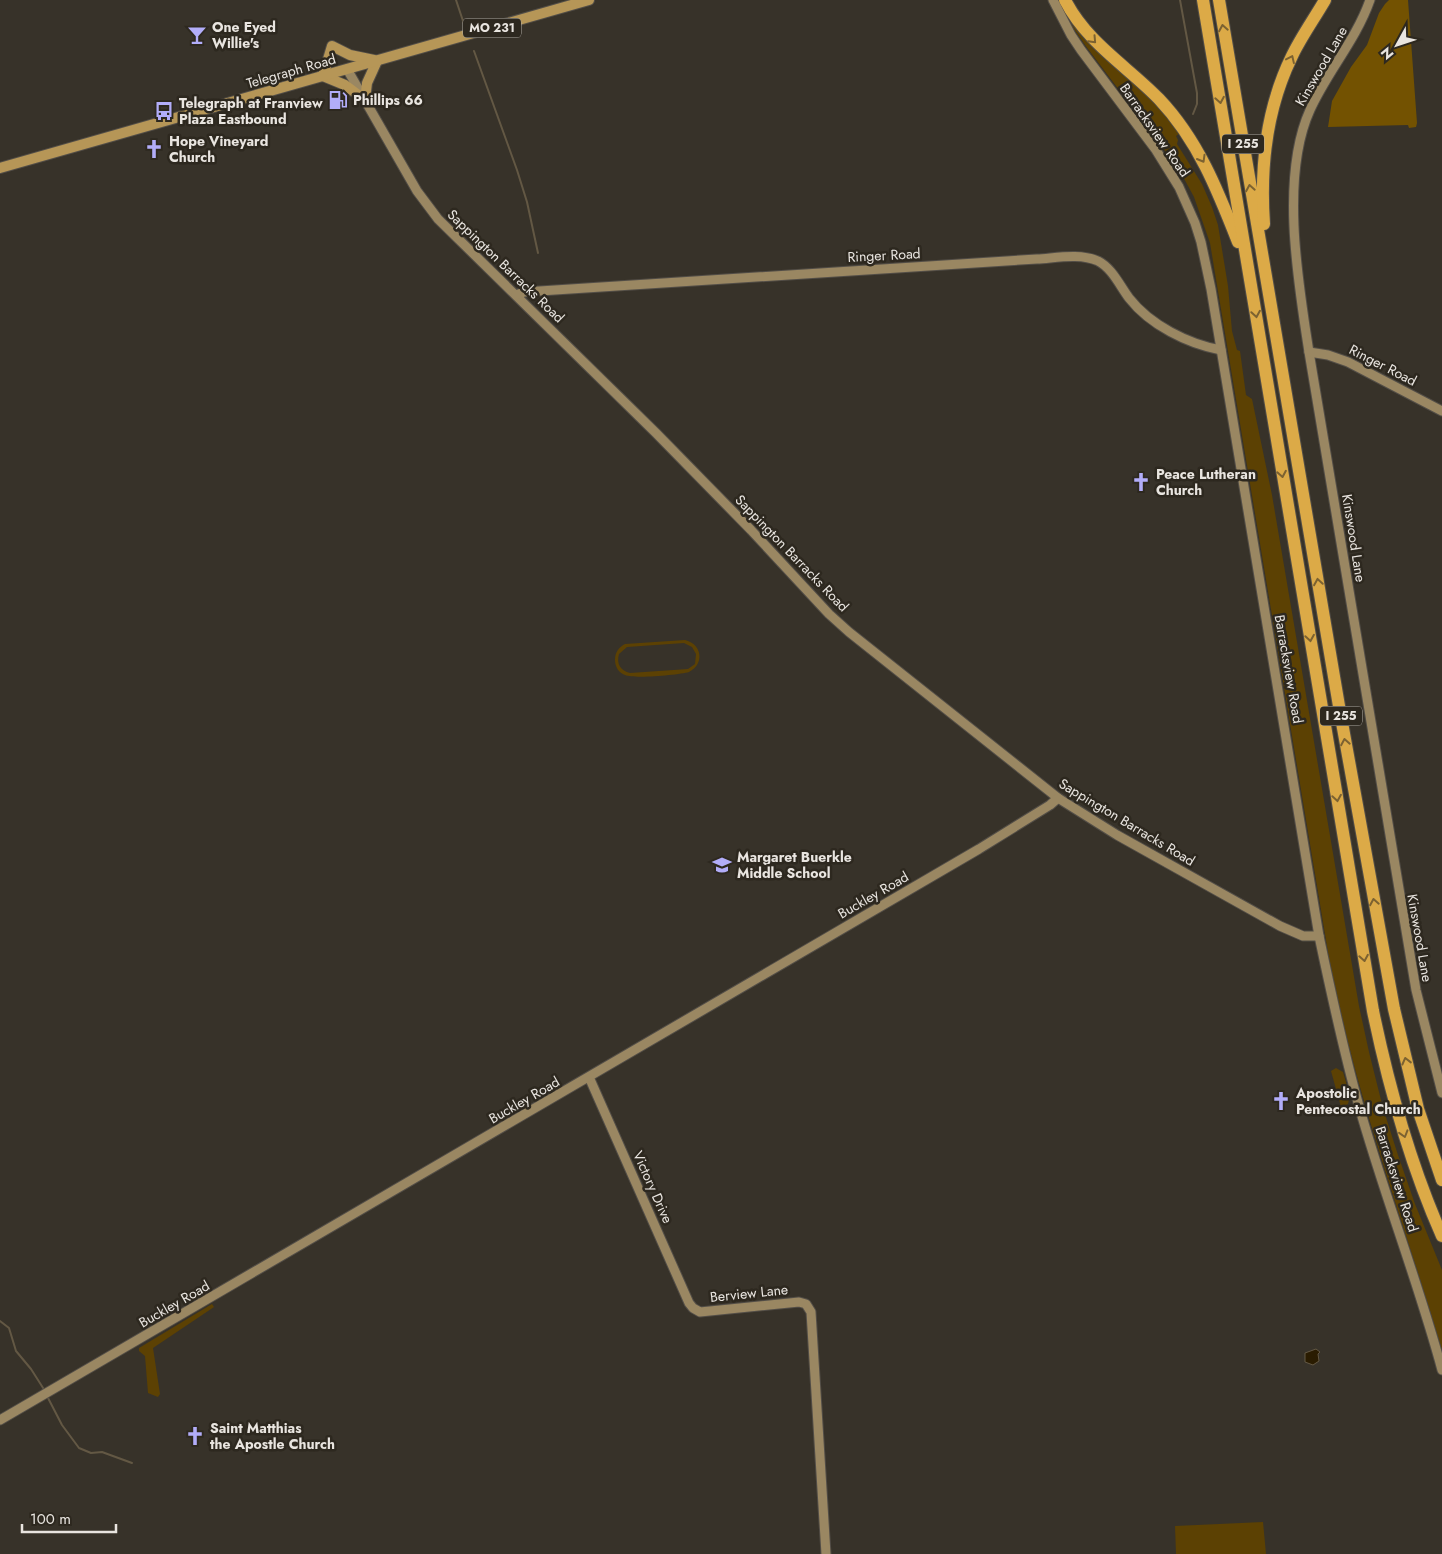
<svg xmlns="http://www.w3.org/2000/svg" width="1442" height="1554" viewBox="0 0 1442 1554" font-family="Jost,sans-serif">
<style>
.green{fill:#5c4103;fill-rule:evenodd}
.forest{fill:#735201}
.water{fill:#2a1c01;stroke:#635844}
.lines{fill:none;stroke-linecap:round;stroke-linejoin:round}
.stream{stroke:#635844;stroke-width:2}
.secondary-casing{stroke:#534e47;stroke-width:11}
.primary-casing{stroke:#534e47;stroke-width:12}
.highway-casing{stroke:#534e47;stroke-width:14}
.secondary{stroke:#9a8762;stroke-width:9}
.primary{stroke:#b69657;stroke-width:10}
.highway{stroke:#dcaa47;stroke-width:12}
.oneway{stroke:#7c6231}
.labels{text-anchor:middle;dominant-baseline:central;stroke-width:5;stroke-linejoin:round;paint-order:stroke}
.shield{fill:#2d281f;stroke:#b1aca6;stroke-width:1}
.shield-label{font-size:12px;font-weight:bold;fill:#e9e5e0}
.poi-label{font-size:14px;font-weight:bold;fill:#e9e5e0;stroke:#2d281f;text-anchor:start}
.street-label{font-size:14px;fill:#e9e5e0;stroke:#2d281f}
</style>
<rect width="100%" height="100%" fill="#373229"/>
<!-- green -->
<g class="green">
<path d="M 1062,4 L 1136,85 L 1162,110 L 1180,133 L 1176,136 L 1178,140 L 1177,144 L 1202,184 L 1212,207 L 1218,225 L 1228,286 L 1232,331 L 1237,350 L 1240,351 L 1246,395 L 1252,399 L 1272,495 L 1359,1006 L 1369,1052 L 1383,1108 L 1397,1152 L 1415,1204 L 1442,1270 L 1442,1350 C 1414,1256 1381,1164 1355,1069 C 1345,1032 1337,995 1329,958 L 1210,243 L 1194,197 L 1181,173 L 1163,148 L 1085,45 L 1074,29 Z"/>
<path d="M 685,640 C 702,644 705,664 689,672 C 679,675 634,679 625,675 C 619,673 615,667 615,660 C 615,652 619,647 625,644 ZM 684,643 L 692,647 L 696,654 L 695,664 L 688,669 L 630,673 C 621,671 616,664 619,654 L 627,647 Z"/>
<polygon points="1336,1068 1343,1072 1350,1096 1348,1104 1341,1107 1331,1071"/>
<polygon points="212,1304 214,1307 153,1348 160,1394 158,1397 148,1393 145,1356 139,1351 139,1348"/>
<polygon points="1263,1522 1266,1554 1176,1554 1175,1526"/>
</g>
<!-- forest -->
<polygon class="forest" points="1389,0 1408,0 1417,123 1416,127 1409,128 1408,125 1328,127 1332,101 1351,67 1367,45 1379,13 1385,4"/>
<!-- water -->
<polygon class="water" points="1316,1349 1320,1352 1318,1354 1319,1361 1313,1365 1305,1362 1305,1353"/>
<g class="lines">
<!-- stream -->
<g class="stream">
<polyline points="456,0 464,24"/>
<polyline points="1180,0 1197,93 1197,104 1193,114"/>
<polyline points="474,51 517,170 527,202 538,253"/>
<polyline points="0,1321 9,1328 16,1351 31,1369 45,1391"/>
<polyline points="47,1396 62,1425 79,1448 91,1453 102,1452 132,1463"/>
</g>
<!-- secondary casing -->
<g class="secondary-casing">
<g id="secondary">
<path d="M 1053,0 L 1071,35 L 1081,50 L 1156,150 L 1179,187 L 1195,223 L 1201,242 L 1211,289 L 1319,936 C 1331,993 1343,1050 1359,1106 C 1384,1195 1418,1281 1442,1370"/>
<path d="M 1370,0 C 1356,40 1327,72 1310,110 C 1280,176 1298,282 1309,352 L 1416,990 L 1442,1093"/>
<polyline points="347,69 417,191 438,219 656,433 751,530 829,614 849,632 1058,798 1117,835 1280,926 1303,936 1319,936"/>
<path d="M 516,295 L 524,292 L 1037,259 C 1056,258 1080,253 1098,261 C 1112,268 1120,286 1129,298 C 1150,325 1188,344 1221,350"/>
<polyline points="1309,352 1328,355 1348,362 1442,411"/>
<polyline points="589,1077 689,1303 693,1308 700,1312 799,1302 806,1304 811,1312 826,1554"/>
<polyline points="0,1420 979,849 1050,805 1058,798"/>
</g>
</g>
<!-- primary casing -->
<g class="primary-casing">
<g id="primary">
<polyline points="323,76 332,46 350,55 374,60"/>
<polyline points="323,76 345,85 365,100"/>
<polyline points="365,100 367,83 377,61"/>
<polyline points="0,168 589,0"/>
</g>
</g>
<!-- highway casing -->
<g class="highway-casing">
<g id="highway">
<path d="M 1065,0 C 1087,43 1127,66 1159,99 C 1198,140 1218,191 1238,242"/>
<path d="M 1203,0 L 1373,1011 C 1389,1088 1410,1164 1442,1236"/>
<polyline points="1219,0 1339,706 1394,1009 1418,1109 1442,1180"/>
<path d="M 1264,224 C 1260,167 1266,109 1292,56 C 1301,37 1314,19 1325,0"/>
</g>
</g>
<!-- secondary -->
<use href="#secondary" class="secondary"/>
<!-- primary -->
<use href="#primary" class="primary"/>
<!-- highway -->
<use href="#highway" class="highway"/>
</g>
<!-- one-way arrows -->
<defs><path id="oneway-chevron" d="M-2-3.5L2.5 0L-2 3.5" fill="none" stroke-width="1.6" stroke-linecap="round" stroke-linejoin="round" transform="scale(1.25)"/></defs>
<g class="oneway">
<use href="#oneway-chevron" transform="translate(1223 28) rotate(-100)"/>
<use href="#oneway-chevron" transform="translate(1093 40) rotate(47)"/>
<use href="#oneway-chevron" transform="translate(1291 59) rotate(-65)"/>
<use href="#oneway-chevron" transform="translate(1220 100) rotate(80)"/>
<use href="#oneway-chevron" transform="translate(1202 159) rotate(60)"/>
<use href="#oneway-chevron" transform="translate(1250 188) rotate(-100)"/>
<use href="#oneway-chevron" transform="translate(1256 314) rotate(81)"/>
<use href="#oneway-chevron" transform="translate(1282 474) rotate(80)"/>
<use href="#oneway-chevron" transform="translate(1318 582) rotate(-99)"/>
<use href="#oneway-chevron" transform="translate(1310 638) rotate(81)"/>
<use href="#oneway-chevron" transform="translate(1345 742) rotate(-100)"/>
<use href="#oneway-chevron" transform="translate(1337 798) rotate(81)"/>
<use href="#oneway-chevron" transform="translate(1374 902) rotate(-100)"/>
<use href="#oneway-chevron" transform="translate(1364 958) rotate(80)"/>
<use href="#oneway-chevron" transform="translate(1406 1061) rotate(-104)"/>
<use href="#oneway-chevron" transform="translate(1404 1134) rotate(73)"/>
</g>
<!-- icons -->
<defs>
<g id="bar-bare" transform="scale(1.5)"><path d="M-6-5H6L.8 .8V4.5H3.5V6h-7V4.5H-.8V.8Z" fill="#b2adf9" stroke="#2d281f" stroke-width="2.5" paint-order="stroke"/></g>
<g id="fuel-bare" transform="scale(1.5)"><path d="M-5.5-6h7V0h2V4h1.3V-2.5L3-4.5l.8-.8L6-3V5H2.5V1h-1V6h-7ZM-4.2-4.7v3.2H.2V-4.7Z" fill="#b2adf9" stroke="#2d281f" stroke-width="2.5" paint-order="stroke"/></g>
<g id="bus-bare" transform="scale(1.5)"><path d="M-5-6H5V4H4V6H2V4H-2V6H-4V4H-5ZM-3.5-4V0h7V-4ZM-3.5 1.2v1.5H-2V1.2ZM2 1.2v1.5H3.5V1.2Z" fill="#b2adf9" stroke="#2d281f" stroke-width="2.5" paint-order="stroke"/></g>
<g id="church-bare" transform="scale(1.5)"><path d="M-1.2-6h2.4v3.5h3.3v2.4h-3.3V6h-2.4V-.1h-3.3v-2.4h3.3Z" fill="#b2adf9" stroke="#2d281f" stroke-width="2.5" paint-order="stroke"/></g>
<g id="school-bare" transform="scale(1.5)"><path d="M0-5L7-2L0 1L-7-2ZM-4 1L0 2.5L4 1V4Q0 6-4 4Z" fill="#b2adf9" stroke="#2d281f" stroke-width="2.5" paint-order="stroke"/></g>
</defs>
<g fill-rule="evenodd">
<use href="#bar-bare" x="197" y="35"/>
<use href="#fuel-bare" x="338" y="100"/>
<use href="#bus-bare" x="164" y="111"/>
<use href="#church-bare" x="154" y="149"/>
<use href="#church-bare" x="1141" y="482"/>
<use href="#school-bare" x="722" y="865"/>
<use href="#church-bare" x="1281" y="1101"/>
<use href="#church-bare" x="195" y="1436"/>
</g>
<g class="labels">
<!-- shield labels -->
<g class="shield">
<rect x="463" y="18.5" width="58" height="19" rx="4"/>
<rect x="1222" y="134.5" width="42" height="19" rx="4"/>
<rect x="1320" y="706.5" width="42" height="19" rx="4"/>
</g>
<g class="shield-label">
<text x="492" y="28">MO 231</text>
<text x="1243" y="144">I 255</text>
<text x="1341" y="716">I 255</text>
</g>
<!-- poi labels -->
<g class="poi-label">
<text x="212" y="27">One Eyed<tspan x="212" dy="16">Willie's</tspan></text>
<text x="353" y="100">Phillips 66</text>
<text x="179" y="103">Telegraph at Franview<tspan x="179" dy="16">Plaza Eastbound</tspan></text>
<text x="169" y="141">Hope Vineyard<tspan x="169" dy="16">Church</tspan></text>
<text x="1156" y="474">Peace Lutheran<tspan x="1156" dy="16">Church</tspan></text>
<text x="737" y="857">Margaret Buerkle<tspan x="737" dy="16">Middle School</tspan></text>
<text x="1296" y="1093">Apostolic<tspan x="1296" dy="16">Pentecostal Church</tspan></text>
<text x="210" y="1428">Saint Matthias<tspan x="210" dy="16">the Apostle Church</tspan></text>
</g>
<!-- street labels -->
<g class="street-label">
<text transform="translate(1321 66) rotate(-60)">Kinswood Lane</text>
<text transform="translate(291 71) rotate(-16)">Telegraph Road</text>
<text transform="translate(1155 130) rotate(55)">Barracksview Road</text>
<text transform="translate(884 255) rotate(-3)">Ringer Road</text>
<text transform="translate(506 266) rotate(44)">Sappington Barracks Road</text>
<text transform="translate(1383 365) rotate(27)">Ringer Road</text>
<text transform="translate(1354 538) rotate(81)">Kinswood Lane</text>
<text transform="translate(792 553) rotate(46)">Sappington Barracks Road</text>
<text transform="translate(1289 669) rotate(80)">Barracksview Road</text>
<text transform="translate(1127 822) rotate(31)">Sappington Barracks Road</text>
<text transform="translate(873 895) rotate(-30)">Buckley Road</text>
<text transform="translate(1420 938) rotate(80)">Kinswood Lane</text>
<text transform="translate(524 1100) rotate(-30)">Buckley Road</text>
<text transform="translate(1397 1179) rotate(72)">Barracksview Road</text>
<text transform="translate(653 1187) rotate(66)">Victory Drive</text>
<text transform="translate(749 1293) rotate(-6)">Berview Lane</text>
<text transform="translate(174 1304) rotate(-30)">Buckley Road</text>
</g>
</g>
<!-- north arrow -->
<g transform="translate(1397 45) rotate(230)" stroke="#2d281f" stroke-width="4" paint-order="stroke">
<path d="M0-4L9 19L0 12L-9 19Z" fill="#e9e5e0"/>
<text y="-8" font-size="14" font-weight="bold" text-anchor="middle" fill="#e9e5e0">N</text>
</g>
<!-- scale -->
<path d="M22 1524v8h94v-8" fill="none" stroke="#e9e5e0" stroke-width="2.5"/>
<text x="30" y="1524" font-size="15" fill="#e9e5e0" stroke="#2d281f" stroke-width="4" paint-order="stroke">100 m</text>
</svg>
